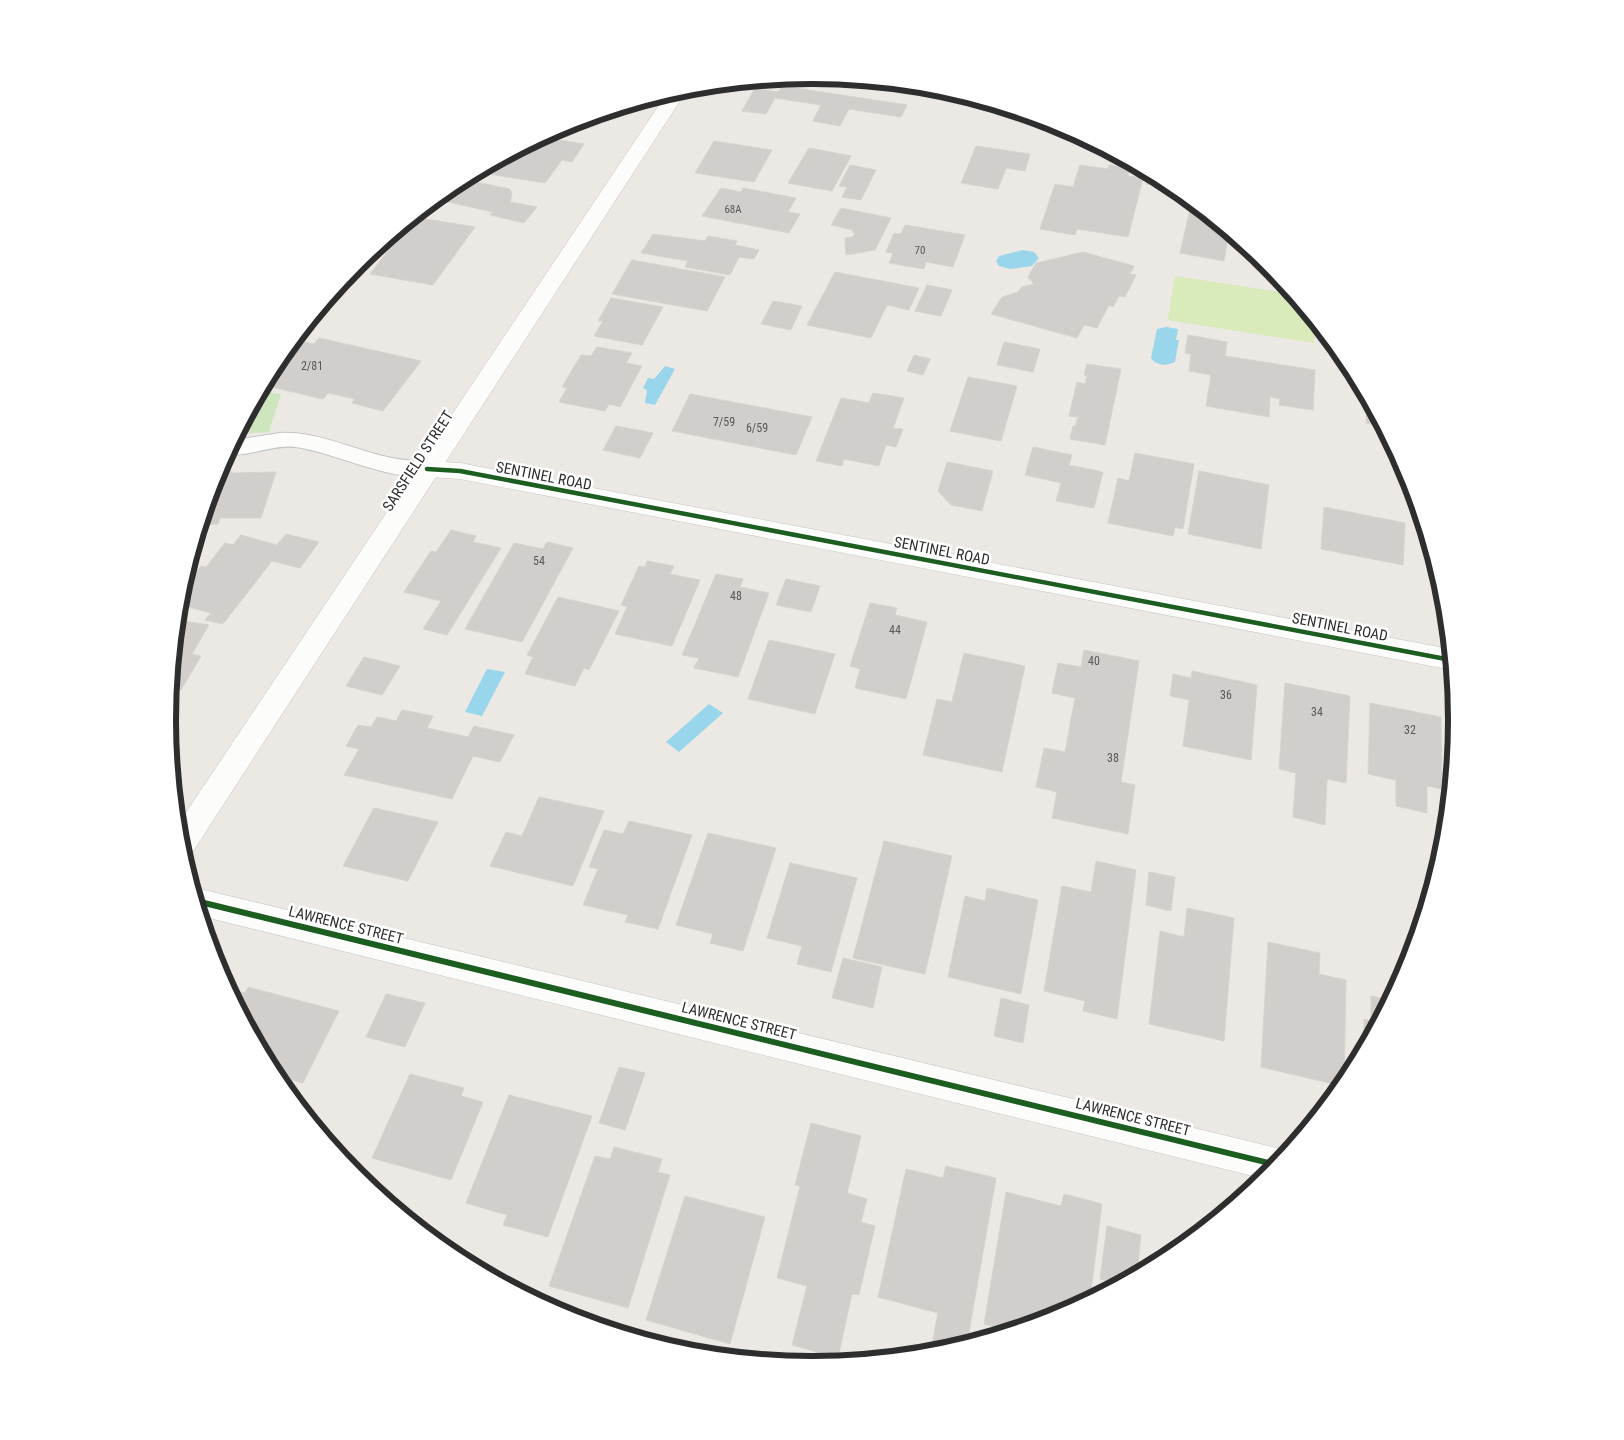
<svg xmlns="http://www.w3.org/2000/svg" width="1624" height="1440" viewBox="0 0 1624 1440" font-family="'Roboto Condensed',sans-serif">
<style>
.green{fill:#cee6be}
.pitch{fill:#d9eabb}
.water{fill:#99d6ec}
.building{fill:#d1cecb;stroke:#d7d4d0}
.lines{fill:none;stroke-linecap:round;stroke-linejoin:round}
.lane-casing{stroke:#c5c4c5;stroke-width:2}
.street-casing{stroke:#c5c4c5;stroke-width:1}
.secondary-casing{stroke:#c5c4c5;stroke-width:1}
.lane{fill:#fcfcfb;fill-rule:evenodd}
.street{fill:#fcfcfb;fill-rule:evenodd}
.secondary{fill:#fcfcfb;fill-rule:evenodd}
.cycleway-far1-casing{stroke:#fff;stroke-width:8}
.cycleway-casing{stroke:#fff;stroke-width:9}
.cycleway-far1{stroke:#1b5e20;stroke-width:4.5}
.cycleway{stroke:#1b5e20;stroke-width:6}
.labels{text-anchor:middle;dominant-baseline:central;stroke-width:5;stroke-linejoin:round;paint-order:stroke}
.far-number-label{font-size:11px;fill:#585857}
.number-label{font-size:12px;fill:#585857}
.street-label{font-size:15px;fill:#2e2e2e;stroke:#fff}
.rim{fill:none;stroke:#2e2e2e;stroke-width:6}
</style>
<rect width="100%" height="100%" fill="#ece8e4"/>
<!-- green -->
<polygon class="green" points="260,391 281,394 269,432 237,434"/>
<!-- pitch -->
<polygon class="pitch" points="1175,276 1293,294 1316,322 1314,343 1168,320"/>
<!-- water -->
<g class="water">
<polygon points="1023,250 1034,252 1039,258 1032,266 1010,269 999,266 996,261 999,256"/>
<path d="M 1166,327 L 1178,329 L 1176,340 L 1179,340 L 1175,362 C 1167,366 1156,366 1151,358 L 1157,329 Z"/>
<polygon points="665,366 675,369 655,405 645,403 647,390 643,388 648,378 654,379"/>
<polygon points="487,669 505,672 482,716 465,712"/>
<polygon points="709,704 723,713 679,752 666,742"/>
</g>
<!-- building -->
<g class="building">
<polygon points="838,78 870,81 867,88 835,83"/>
<polygon points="782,86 907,105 901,117 849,109 840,126 813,121 821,105 775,98 766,114 742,111 755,88 778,92"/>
<polygon points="541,137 584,144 572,162 562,160 545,183 476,172"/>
<polygon points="714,141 772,150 754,182 695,173"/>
<polygon points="976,146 1030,154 1025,171 1006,168 998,189 961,183"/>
<polygon points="809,148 851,156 832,191 788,183"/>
<polygon points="850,165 876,170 861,200 842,197 847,187 839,186"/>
<polygon points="1080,165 1108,169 1109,165 1130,168 1128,176 1143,178 1128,237 1077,229 1075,235 1040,229 1055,184 1073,187"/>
<polygon points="1148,175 1156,176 1176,189 1146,184"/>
<polygon points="462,179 510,189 512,194 510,202 537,207 524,223 490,215 493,212 435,199"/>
<polygon points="721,188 741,192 743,188 796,198 788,212 800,214 789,233 702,216"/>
<polygon points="1192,201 1229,232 1224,261 1180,253"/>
<polygon points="841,208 891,218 875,250 846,255 845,238 853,237 855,233 852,232 853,230 831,225"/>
<polygon points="414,217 475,227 433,285 370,274"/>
<polygon points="905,225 965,235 953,267 926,262 924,269 889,263 893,253 886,252 894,233 901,234"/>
<polygon points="653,234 705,241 708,236 737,241 735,245 759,250 754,259 739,257 730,275 685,267 688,261 641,253"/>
<polygon points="1083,252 1134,266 1130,274 1136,275 1125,297 1119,296 1113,307 1109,305 1097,328 1084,325 1077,338 991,314 1002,297 1018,292 1022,287 1034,284 1028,277 1036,263"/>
<polygon points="632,260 725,277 707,311 612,294"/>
<polygon points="835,272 919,288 909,310 887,305 871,338 807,325"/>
<polygon points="927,285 952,290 941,316 915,311"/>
<polygon points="611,298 663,307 642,345 594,336 603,321 598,321"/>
<polygon points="773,301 802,306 791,330 761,324"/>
<polygon points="1188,335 1227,342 1225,356 1315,370 1313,410 1279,405 1280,399 1270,397 1269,417 1206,406 1211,375 1189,371 1191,354 1185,353"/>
<polygon points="319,338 421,361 383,411 352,403 355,399 328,393 323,399 263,385 274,365 296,340 314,344"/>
<polygon points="1004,342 1040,349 1033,372 997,365"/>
<polygon points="597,347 632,353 626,363 642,366 620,407 609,404 605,411 559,402 567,388 562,387 581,355 591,356"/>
<polygon points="914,355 930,359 923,375 907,371"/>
<polygon points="1087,364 1121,369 1105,445 1070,439 1073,426 1075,426 1078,417 1069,416 1077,382 1085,384 1087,376 1084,375"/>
<polygon points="968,377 1017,386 1001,441 950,431"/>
<polygon points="873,393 904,398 893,428 903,429 896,447 886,445 879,466 844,459 842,466 816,461 841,398 869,403"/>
<polygon points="690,394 812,417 796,455 672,431"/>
<polygon points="1368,398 1383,426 1366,423"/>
<polygon points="616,426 653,433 640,458 603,450"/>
<polygon points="1033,447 1072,455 1069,465 1103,472 1094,508 1056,501 1061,483 1025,475"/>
<polygon points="1135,453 1194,464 1183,529 1175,527 1173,536 1108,523 1118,478 1129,481"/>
<polygon points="947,462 993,471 982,511 951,505 938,491"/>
<polygon points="221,463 233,473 276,472 261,518 220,518 218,524 200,525 216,473"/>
<polygon points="1199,471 1269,485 1261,549 1188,534"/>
<polygon points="1324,507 1405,523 1403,565 1321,549"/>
<polygon points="451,530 476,536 473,542 501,548 447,635 423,629 441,601 404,592 431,551 436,552"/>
<polygon points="286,534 319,542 300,568 272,561 223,624 205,620 211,613 185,606 193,595 184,593 179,600 185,577 191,579 201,566 206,567 225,543 233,545 241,535 277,545"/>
<polygon points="547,542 573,548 522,642 465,629 514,543 543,549"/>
<polygon points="647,561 674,566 670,574 700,580 672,646 615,634 627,607 621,605 639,566 645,567"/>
<polygon points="716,574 743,579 740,587 769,593 738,677 694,668 699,658 682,655"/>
<polygon points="786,579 820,586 811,612 776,605"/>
<polygon points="558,597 619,611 589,670 584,668 575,686 525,674 533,657 527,655"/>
<polygon points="870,603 897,608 895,615 927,622 906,699 855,688 860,669 850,666"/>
<polygon points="177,620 209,625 192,654 201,656 181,690 170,688"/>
<polygon points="769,640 835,654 815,714 748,699"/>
<polygon points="1084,650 1139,661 1121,782 1135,785 1128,834 1052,818 1057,792 1036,787 1044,748 1065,752 1075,698 1052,693 1058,663 1081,667"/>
<polygon points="964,653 1025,666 1002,772 923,755 937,699 952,702"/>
<polygon points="364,657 400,666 382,695 346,686"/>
<polygon points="1192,671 1257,685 1251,760 1183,746 1189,700 1170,696 1173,674 1191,678"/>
<polygon points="1285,683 1350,696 1346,783 1327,779 1325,825 1293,817 1296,773 1279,769"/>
<polygon points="1370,703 1441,717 1442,789 1427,786 1427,813 1396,806 1396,780 1368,774"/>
<polygon points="402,710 433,716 427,728 468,737 474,726 514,735 500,762 473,756 452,799 344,775 359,749 346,746 358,725 371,727 377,717 396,721"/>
<polygon points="539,797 604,811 573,886 490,866 506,832 522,836"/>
<polygon points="374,808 438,822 408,881 343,866"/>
<polygon points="629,821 692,835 658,929 625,922 628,915 583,905 598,869 589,867 604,830 623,834"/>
<polygon points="708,833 776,848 743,951 710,943 713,934 676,925"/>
<polygon points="884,841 952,856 925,974 853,958"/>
<polygon points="1096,861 1136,870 1117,1019 1083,1011 1085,1001 1044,991 1062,886 1091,892"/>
<polygon points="790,863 857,878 831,972 797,964 802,946 767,938"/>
<polygon points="1149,872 1175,877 1171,911 1146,905"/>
<polygon points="987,888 1038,900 1021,994 948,977 965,896 985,901"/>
<polygon points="1187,908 1234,918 1224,1041 1149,1024 1160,931 1184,937"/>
<polygon points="1268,942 1320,953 1319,974 1346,980 1344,1084 1342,1086 1261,1067"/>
<polygon points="843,958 882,967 873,1008 832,998"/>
<polygon points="248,987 339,1011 303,1083 274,1075 229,992 231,989 245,993"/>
<polygon points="386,994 425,1003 405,1047 366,1037"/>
<polygon points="1371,996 1390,1000 1364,1049 1364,1019 1371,1021"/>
<polygon points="1001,998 1029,1005 1023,1043 994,1036"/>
<polygon points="619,1067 645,1073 625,1130 599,1123"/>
<polygon points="410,1074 464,1088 461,1096 483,1102 451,1180 372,1158"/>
<polygon points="509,1095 592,1116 548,1237 503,1225 507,1215 466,1203"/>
<polygon points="811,1123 861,1136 847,1193 867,1199 861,1222 875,1226 859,1295 852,1294 838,1358 792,1345 807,1286 777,1278 800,1186 795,1185"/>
<polygon points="614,1147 662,1159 658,1172 670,1175 628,1308 549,1286 595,1156 610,1159"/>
<polygon points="946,1166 996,1178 967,1344 949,1349 932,1344 938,1313 878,1297 906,1169 943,1178"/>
<polygon points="1006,1192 1061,1206 1064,1194 1102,1204 1090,1299 1059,1316 1009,1331 984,1324"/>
<polygon points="685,1196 765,1217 730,1344 646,1320"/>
<polygon points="1107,1226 1141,1235 1137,1274 1119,1284 1100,1279"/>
</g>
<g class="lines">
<!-- lane casing -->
<g class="lane-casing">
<path id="lane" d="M 280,433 C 319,431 355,451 392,458 C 406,461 421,460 434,464 L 437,469 L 434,474 C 395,485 336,452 295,447 C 273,444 247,458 226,454 L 234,440 Z"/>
</g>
<!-- street casing -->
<g class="street-casing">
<g id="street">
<polygon points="427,461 460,463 1450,649 1452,670 460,479 427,477 419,475 415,469 419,463"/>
<polygon points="196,888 1277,1148 1288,1152 1265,1179 201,916 192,889"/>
</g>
</g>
<!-- secondary casing -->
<g class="secondary-casing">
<polygon id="secondary" points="685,88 687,90 190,856 183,859 179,846 177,826 667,93"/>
</g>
<!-- lane -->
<use href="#lane" class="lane"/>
<!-- street -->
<use href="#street" class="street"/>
<!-- secondary -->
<use href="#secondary" class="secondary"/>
<!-- cycleway-far1 casing -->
<g class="cycleway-far1-casing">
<polyline id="cycleway-far1" points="427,469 460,471 1451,660"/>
</g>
<!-- cycleway casing -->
<g class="cycleway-casing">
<polyline id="cycleway" points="196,901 1277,1165"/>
</g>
<!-- cycleway-far1 -->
<use href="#cycleway-far1" class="cycleway-far1"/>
<!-- cycleway -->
<use href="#cycleway" class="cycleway"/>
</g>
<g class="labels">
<!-- far-number labels -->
<g class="far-number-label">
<text x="733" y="209">68A</text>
<text x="920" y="250">70</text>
</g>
<!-- number labels -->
<g class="number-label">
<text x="312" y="366">2/81</text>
<text x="724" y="422">7/59</text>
<text x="757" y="428">6/59</text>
<text x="539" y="561">54</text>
<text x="736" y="596">48</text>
<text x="895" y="630">44</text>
<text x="1094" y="661">40</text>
<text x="1226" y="695">36</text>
<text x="1317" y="712">34</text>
<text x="1410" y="730">32</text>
<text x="1113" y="758">38</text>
</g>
<!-- street labels -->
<g class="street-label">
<text transform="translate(418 461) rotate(-57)">SARSFIELD STREET</text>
<text transform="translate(544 476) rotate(11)">SENTINEL ROAD</text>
<text transform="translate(942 551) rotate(11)">SENTINEL ROAD</text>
<text transform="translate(1340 627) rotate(11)">SENTINEL ROAD</text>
<text transform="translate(346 925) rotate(14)">LAWRENCE STREET</text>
<text transform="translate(739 1021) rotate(14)">LAWRENCE STREET</text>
<text transform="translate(1133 1117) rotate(14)">LAWRENCE STREET</text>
</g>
</g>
<!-- crop -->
<path d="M0 0H1624V1440H0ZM176 720a636 636 0 1 1 1272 0a636 636 0 1 1-1272 0Z" fill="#fff" fill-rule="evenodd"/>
<path class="rim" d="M176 720a636 636 0 1 1 1272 0a636 636 0 1 1-1272 0Z"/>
</svg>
